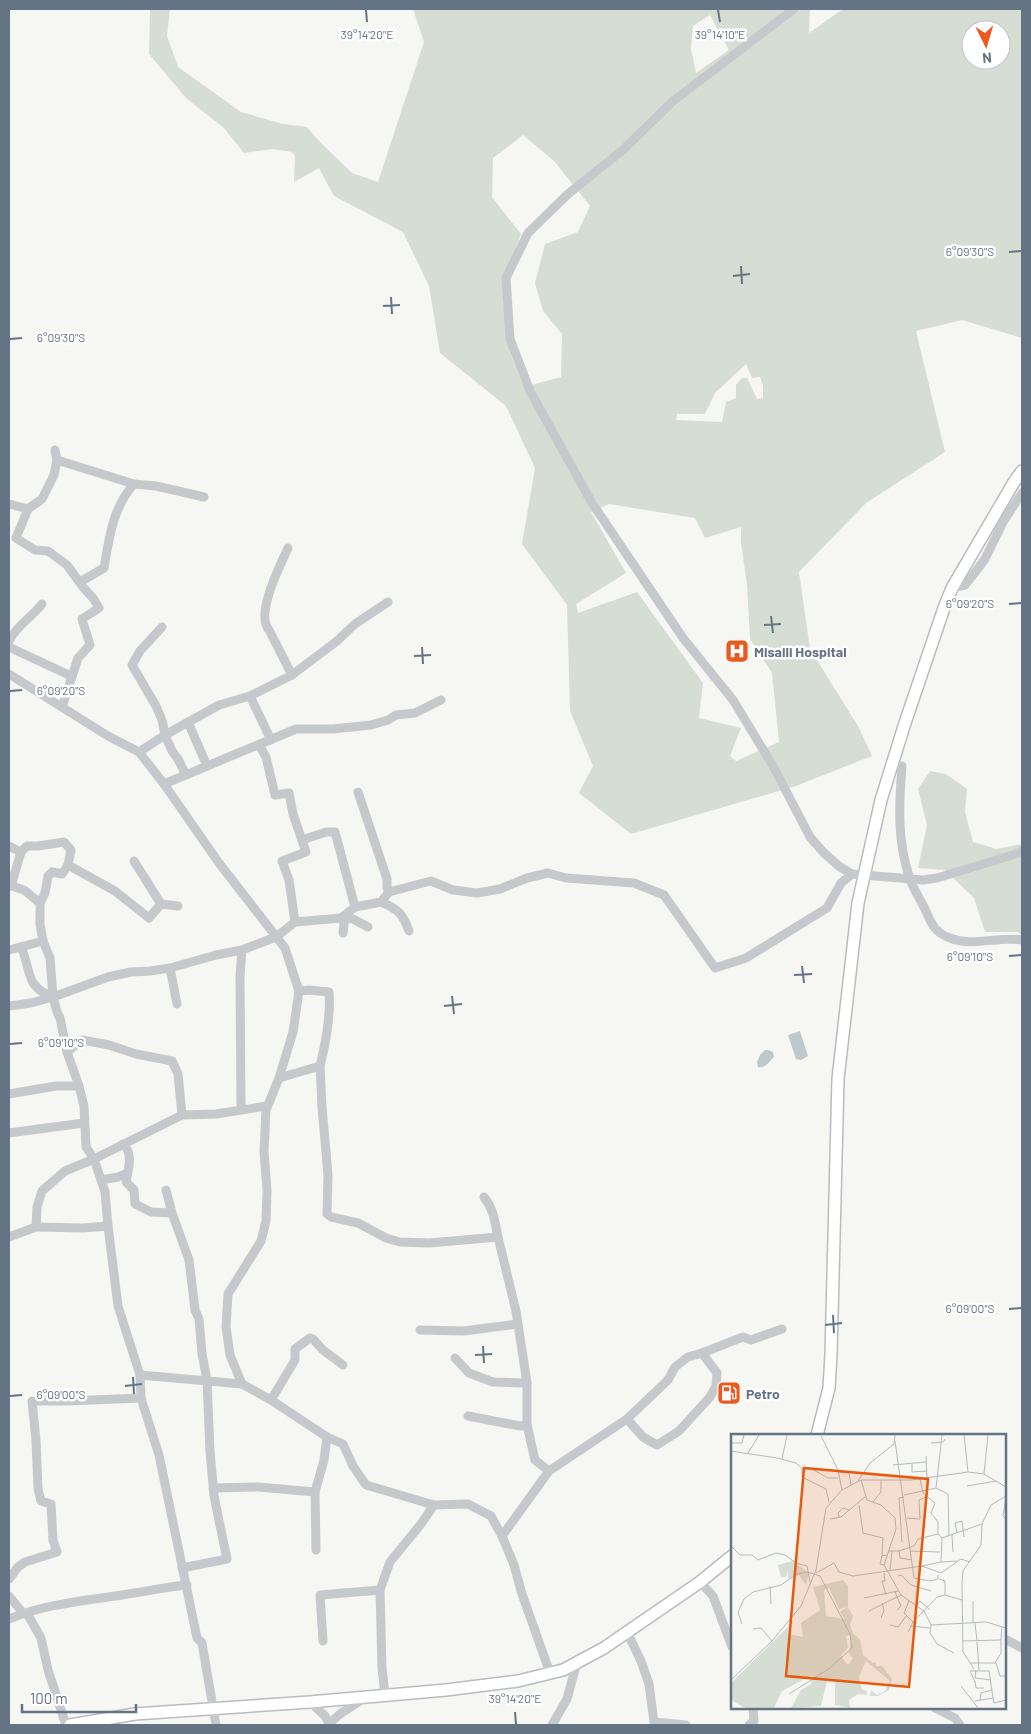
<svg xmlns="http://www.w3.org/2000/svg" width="1031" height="1734" viewBox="0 0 1031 1734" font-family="Barlow,sans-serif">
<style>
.green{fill:#d6ded3;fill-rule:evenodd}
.water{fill:#bec9ce}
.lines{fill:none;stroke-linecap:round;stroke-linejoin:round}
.major-casing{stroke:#b8bcc0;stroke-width:14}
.minor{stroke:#c6c9cc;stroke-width:9}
.major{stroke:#fff;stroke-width:11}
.ticks{fill:none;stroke:#647485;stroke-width:2}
.labels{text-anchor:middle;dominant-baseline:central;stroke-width:5;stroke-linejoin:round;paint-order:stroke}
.poi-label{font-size:14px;font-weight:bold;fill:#647485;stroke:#fff;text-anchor:start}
.inset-road{fill:none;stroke:#b3bac0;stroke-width:1}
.view{fill:#e8590c;fill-opacity:0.15;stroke:#e8590c;stroke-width:2.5}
.inset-edge{fill:none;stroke:#647485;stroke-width:2.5}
.ticks-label{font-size:12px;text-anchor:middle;fill:#647485;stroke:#fff;stroke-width:5;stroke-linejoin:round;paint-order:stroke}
</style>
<rect width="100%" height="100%" fill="#f6f6f2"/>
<!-- green -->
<g class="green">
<path d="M 150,9 L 170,9 L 167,36 L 178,67 L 241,112 L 283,124 L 307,127 L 319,141 L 352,173 L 378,182 L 424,42 L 413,9 L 810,9 L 809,33 L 843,9 L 1022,9 L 1022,338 L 962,320 L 916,331 L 945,452 L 866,503 L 799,572 L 810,649 L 858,726 L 872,756 L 796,786 L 631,834 L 579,793 L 593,766 L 570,711 L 567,605 L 522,544 L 535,468 L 506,406 L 440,353 L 429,286 L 403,232 L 334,196 L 319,168 L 294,182 L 295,156 L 292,152 L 273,149 L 244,153 L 223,127 L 187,99 L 149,54 ZM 710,15 L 729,50 L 696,73 L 691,49 L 693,26 ZM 971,30 L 1001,30 L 1001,60 L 971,60 ZM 523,135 L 554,161 L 590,206 L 578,232 L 545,244 L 535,283 L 543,311 L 562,334 L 561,377 L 524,387 L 511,355 L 503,301 L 503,282 L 521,234 L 492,197 L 493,158 ZM 746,364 L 752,378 L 760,377 L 763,386 L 763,398 L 757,399 L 747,378 L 742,378 L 736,385 L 736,398 L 726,402 L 722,422 L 676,420 L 677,414 L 705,414 L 715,393 ZM 609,504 L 695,518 L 705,538 L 741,527 L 741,543 L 747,584 L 750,639 L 772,673 L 779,742 L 736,761 L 730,756 L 741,728 L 699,718 L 703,683 L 637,592 L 578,613 L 576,604 L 626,573 L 591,512 Z"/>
<polygon points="930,771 946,774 967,789 965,812 973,842 997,849 1022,844 1022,935 1018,932 985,932 974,898 945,870 918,868 927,825 918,789"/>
</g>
<!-- water -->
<g class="water">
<polygon points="800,1031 808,1056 801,1060 796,1059 788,1035"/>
<path d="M 765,1050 L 768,1050 L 773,1052 L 774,1057 C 769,1062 765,1069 758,1067 L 757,1062 L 760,1055 Z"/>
</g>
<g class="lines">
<!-- major casing -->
<g class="major-casing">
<g id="major">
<polyline points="817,1435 829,1388 831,1355 838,1079 858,903 881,800 905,723 944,608 952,588 1014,482 1022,471"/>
<polyline points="70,1725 135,1714 310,1702 446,1690 518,1681 563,1670 604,1648 700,1582 732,1556"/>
</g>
</g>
<!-- minor -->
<g class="minor">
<polyline points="794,9 673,101 624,149 568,194 528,233 506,278 510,339 530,391 592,503 683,638 733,700 773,766 810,837 824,853 840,867 852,874 923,880 937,878 1016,854 1022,851"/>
<polyline points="57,460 134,484"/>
<polyline points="9,504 28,509 42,499 54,475 57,460 55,450"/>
<polyline points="28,509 16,538 35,550 48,551 67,565 83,587 93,598 99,608 82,619 90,645 78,658 62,707"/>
<path d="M 288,548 C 280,566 255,614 269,630 L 292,675"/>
<path d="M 80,582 L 104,568 C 109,538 113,507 134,484 L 156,486 L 204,497"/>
<polyline points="952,588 965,585 973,575 985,559 1003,522 1022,493"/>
<polyline points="162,627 140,651 132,665 156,706 162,720 165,735 172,751 178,759 186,775"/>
<path d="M 9,641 C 17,625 31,618 42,604"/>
<polyline points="9,647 71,676"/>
<polyline points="9,674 108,736 139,752 164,784 219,863 285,948 299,991 293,1032 279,1078 266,1110 264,1152 267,1190 266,1221 261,1241 228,1294 226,1327 230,1355 242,1384 271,1400 327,1437 343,1444 353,1466 366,1485 434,1505 468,1504 491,1516 502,1536 514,1565 522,1594 550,1673"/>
<polyline points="250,696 271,740"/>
<polyline points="188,722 207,766"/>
<polyline points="259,745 266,757 275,795 289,793 293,814 306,852 282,861 289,880 295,922"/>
<polyline points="139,752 165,735 219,705 250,696 292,675 337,641 355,624 388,602"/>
<path d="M 902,766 C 899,803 897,840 909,876 C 912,887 919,897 924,907 C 931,922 933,932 950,938 C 972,947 999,936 1022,940"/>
<polyline points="164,784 296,729 333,729 371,725 388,720 396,715 415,713 441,700"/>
<polyline points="358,792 387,879 387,888 389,892"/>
<polyline points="302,840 326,832 335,832 355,907"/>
<polyline points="9,846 21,852 27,846 38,846 64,842 71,850 68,865 115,891 149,918 161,904 178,906"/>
<polyline points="134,861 161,904"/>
<polyline points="9,885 24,890 40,903 40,924 43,941 50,958 53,997 57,1012 60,1018 67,1052 79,1086 84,1106 86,1147 94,1159 105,1192 108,1226 118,1306 140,1375 141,1398 159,1455 197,1638 202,1643 216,1725"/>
<polyline points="11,886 21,852"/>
<path d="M 381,902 C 398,909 403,914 409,931"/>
<polyline points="40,903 45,893 48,876 52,872 62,874 68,865"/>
<polyline points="343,933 344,923 341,918 353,919 368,927"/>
<path d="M 21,947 C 32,971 24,986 53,997"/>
<polyline points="9,950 43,941"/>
<polyline points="170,968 177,1004"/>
<polyline points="9,1006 31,1003 53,997 108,977 131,972 150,971 170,968 216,955 242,950 276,937 295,922 341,918 355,907 381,902 389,892 431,881 453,890 477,893 500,889 527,878 548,873 566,878 634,883 664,895 715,968 746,958 827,908 841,883 852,874"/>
<polyline points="67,1052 82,1040 109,1045 136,1054 172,1061 178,1074 182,1115"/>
<polyline points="320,1066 322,1107 328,1175 327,1214 331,1217 358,1223 386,1238 400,1242 429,1243 498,1237 516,1311 527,1383 527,1425 535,1460 549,1471"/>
<path d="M 279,1078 L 320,1066 C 326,1042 331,1017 329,992 L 309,990 L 299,991"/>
<polyline points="9,1094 56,1086 79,1086"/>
<polyline points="241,1109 240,975 242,950"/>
<polyline points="9,1133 84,1123"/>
<path d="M 123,1144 C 134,1154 128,1170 126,1182 L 134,1190 L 135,1204 L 151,1212 L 172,1213"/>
<polyline points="101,1180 118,1177 127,1173"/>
<polyline points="166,1190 172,1213 189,1260 195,1310 199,1319 202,1354 207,1380 210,1451 214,1496 227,1559 182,1568"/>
<path d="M 484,1197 C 494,1209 495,1223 498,1237"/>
<polyline points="36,1227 83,1228 108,1226"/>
<polyline points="9,1237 36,1227 37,1207 42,1191 65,1171 94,1159 182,1115 216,1114 267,1106"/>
<polyline points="420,1330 464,1331 518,1324"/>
<polyline points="455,1358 469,1373 493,1382 527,1383"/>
<polyline points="140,1375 242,1384"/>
<polyline points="271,1400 295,1360 295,1349 310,1338 313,1339 323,1350 343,1365"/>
<polyline points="468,1416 520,1426 527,1425"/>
<polyline points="627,1419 643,1437 657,1445 679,1431 710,1397 716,1386 717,1373 702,1353"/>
<polyline points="213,1488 258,1487 315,1492"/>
<polyline points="502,1536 549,1471 627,1419 668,1380 675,1367 688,1357 702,1353 743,1337 751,1340 782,1329"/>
<polyline points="316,1550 315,1492 324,1460 327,1437"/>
<polyline points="9,1579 18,1567 25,1562 57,1552 53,1540 51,1504 41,1501 38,1489 36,1440 32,1401 67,1401 141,1398"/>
<polyline points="700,1582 713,1596 732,1647"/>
<polyline points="9,1596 23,1613 28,1615 41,1638 48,1670 66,1725"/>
<path d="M 9,1619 C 45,1604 83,1601 122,1595 C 144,1592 165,1587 187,1585"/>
<polyline points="627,1632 641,1661 649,1684 654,1722 686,1725"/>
<polyline points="1005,1639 1022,1648"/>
<polyline points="323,1641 320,1595 380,1590"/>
<polyline points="385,1695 382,1668 380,1590 390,1562 421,1524 434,1505"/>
<polyline points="310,1702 325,1716 330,1725"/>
<polyline points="935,1708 955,1718 960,1725"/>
<polyline points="330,1723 340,1714 366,1697"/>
<polyline points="552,1725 567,1699 577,1662"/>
<polyline points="749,1725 754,1721 753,1708"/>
</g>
<!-- major -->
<use href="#major" class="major"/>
</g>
<!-- ticks -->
<path class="ticks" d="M 366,10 L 367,22M 718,10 L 720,22M 1009,252 L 1021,251M 741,266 L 742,284M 733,276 L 750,274M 391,297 L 392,314M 383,306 L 400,305M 10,339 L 22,338M 1009,604 L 1021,603M 771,616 L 773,633M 764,625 L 781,624M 422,647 L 423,664M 414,656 L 431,655M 10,691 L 22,690M 1009,956 L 1021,955M 802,966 L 804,983M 794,975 L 812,974M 452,996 L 454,1014M 444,1006 L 462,1004M 10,1044 L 22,1043M 1009,1309 L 1021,1308M 833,1315 L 834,1333M 825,1325 L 842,1323M 483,1346 L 484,1363M 475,1355 L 492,1354M 133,1377 L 134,1394M 125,1386 L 142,1384M 10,1396 L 22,1395M 515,1712 L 516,1724"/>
<!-- icons -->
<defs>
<g id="hospital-square" transform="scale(1.25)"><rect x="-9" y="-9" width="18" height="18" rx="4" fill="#ea5a1f" stroke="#fff"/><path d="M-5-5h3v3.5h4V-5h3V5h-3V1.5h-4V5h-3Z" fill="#fff"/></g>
<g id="fuel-square" transform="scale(1.25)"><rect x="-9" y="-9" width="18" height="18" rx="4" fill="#ea5a1f" stroke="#fff"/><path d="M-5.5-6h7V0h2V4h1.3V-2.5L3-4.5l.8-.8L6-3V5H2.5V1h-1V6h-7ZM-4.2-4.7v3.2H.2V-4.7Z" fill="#fff"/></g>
</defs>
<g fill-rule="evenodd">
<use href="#hospital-square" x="737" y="651"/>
<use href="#fuel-square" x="729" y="1393"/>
</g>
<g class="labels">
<!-- poi labels -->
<g class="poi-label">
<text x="754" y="651">Misaili Hospital</text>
<text x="746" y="1393">Petro</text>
</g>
</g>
<!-- overview -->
<g transform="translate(731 1434)">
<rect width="275" height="275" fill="#f6f6f2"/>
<path d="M 62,127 L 78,139 L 75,151 L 68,141 L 57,145 L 57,136 L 55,143 L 50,143 L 47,131 ZM 112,146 L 117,152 L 117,174 L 122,182 L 119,191 L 122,199 L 129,206 L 132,221 L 142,229 L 145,228 L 145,232 L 151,232 L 161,245 L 158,256 L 147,262 L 139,262 L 140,256 L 146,261 L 154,257 L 159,247 L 135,227 L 128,243 L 131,256 L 136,257 L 136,261 L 127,260 L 118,266 L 119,274 L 104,271 L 104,249 L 96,247 L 90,272 L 60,274 L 70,256 L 80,250 L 81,241 L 51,257 L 43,274 L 14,274 L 0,266 L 0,249 L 57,193 L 57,200 L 72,203 L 70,189 L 89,176 L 82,153 ZM 98,154 L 108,175 L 116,173 L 109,178 L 113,185 L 95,182 L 93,156 ZM 120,201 L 118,219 L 122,224 L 117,231 L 110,222 L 117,213 L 115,202 Z" fill="#d6ded3" fill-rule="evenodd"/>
<path class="inset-road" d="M 233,1 L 237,38M 90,2 L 107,36 L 111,56M 164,7 L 183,144 L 199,147 L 207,145 L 207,141M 0,9 L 11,9 L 13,1M 200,9 L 212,8 L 214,5M 0,17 L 46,24 L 65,29 L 71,35 L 79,34 L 97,44 L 107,44M 17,19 L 28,1M 195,22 L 196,44M 51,25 L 56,1M 181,30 L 181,38 L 196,37M 162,31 L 195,28M 71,35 L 71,43 L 95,55 L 98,68M 107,38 L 118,39 L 120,51M 253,40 L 257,1M 189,45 L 192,59 L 204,69 L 200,79 L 207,88 L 207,100M 130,46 L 136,66 L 150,71 L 164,84 L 165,95 L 153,131 L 170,161 L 193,177 L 200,191 L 255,188 L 275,194M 127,47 L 139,29 L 163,10 L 164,1M 236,52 L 265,47M 205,54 L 217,60 L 218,102M 173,61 L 205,54 L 211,1M 275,63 L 272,82 L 275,85M 142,68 L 150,58 L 150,46M 128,71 L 132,99 L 152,104 L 151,122M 108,83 L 107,79 L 112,74 L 118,76M 176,84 L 189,85 L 188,66 L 195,63M 99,85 L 110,83 L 134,63M 226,99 L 224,89 L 231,87 L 233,103M 207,100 L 211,104 L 251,90 L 260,71 L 275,62M 221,101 L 222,118M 171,108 L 168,64 L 173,63M 0,112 L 9,121 L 21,121 L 27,126 L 45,119 L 54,121 L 65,129 L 76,132 L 79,148M 158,117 L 168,117 L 183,112 L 187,105 L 207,100M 168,117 L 169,124 L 181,126M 180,117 L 209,118M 210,128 L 226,127M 153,131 L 149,130 L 151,122 L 156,121M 191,132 L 210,128 L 211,104M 159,136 L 161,117M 85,139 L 103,129 L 108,138 L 122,142 L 191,132 L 210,139 L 230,125 L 239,128M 153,139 L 154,147 L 151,147 L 155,161M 167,142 L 170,141 L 180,151 L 200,157M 208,145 L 214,147 L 214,161M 39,152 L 40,170M 164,158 L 170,172 L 166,176M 133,164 L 167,157M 178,167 L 173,179 L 182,188 L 180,192M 242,167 L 242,189M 185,172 L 189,167 L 199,176M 138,177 L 170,161M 150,184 L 153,176 L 151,169M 182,188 L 206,163 L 214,161 L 231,166M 244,189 L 246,207M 11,190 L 7,178 L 13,165 L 22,158 L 50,151 L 66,140 L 77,138 L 89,142 L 119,200 L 121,214 L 99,234 L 58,260M 159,191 L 167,193 L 175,182M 200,191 L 199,199 L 206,210 L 223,219M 22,195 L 30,194 L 41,207M 177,198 L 180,192 L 199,194M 231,207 L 270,206 L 271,193M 246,208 L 248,236M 240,229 L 265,229 L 269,242 L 275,242M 264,229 L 270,219 L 270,206M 243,235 L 232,218 L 231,150 L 232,137 L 250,111 L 251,90M 245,236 L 244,244 L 260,246M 0,246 L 41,207 L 70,172 L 85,136 L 95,74 L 111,56 L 130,46 L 180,46 L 237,38 L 253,40 L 275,53M 244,247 L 245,254 L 253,254M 244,248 L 239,237 L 258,237 L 262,264M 230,252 L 247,274M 249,266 L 250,259 L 261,256M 244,267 L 262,264 L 263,269 L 275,266"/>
<path class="view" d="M 73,34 L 197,45 L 178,253 L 55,242 Z"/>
<rect width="275" height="275" class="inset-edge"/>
</g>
<g class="ticks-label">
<text x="367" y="39">39°14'20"E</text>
<text x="720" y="39">39°14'10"E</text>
<text x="970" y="256">6°09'30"S</text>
<text x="61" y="342">6°09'30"S</text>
<text x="970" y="608">6°09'20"S</text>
<text x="61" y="695">6°09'20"S</text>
<text x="970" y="961">6°09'10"S</text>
<text x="61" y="1047">6°09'10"S</text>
<text x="970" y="1313">6°09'00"S</text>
<text x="61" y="1399">6°09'00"S</text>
<text x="515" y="1703">39°14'20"E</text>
</g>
<!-- border -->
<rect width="1031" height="1734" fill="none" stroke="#647485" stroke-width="20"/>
<!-- north arrow -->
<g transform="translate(986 45) rotate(175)"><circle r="24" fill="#ffffff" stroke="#c1c7ce"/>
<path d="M0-4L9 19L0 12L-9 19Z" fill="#ea5a1f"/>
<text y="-8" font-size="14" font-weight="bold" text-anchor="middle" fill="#647485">N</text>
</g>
<!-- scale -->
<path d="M22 1704v8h114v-8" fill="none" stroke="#647485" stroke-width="2.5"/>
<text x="30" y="1704" font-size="15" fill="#647485" stroke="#ffffff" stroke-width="4" paint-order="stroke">100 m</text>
</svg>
